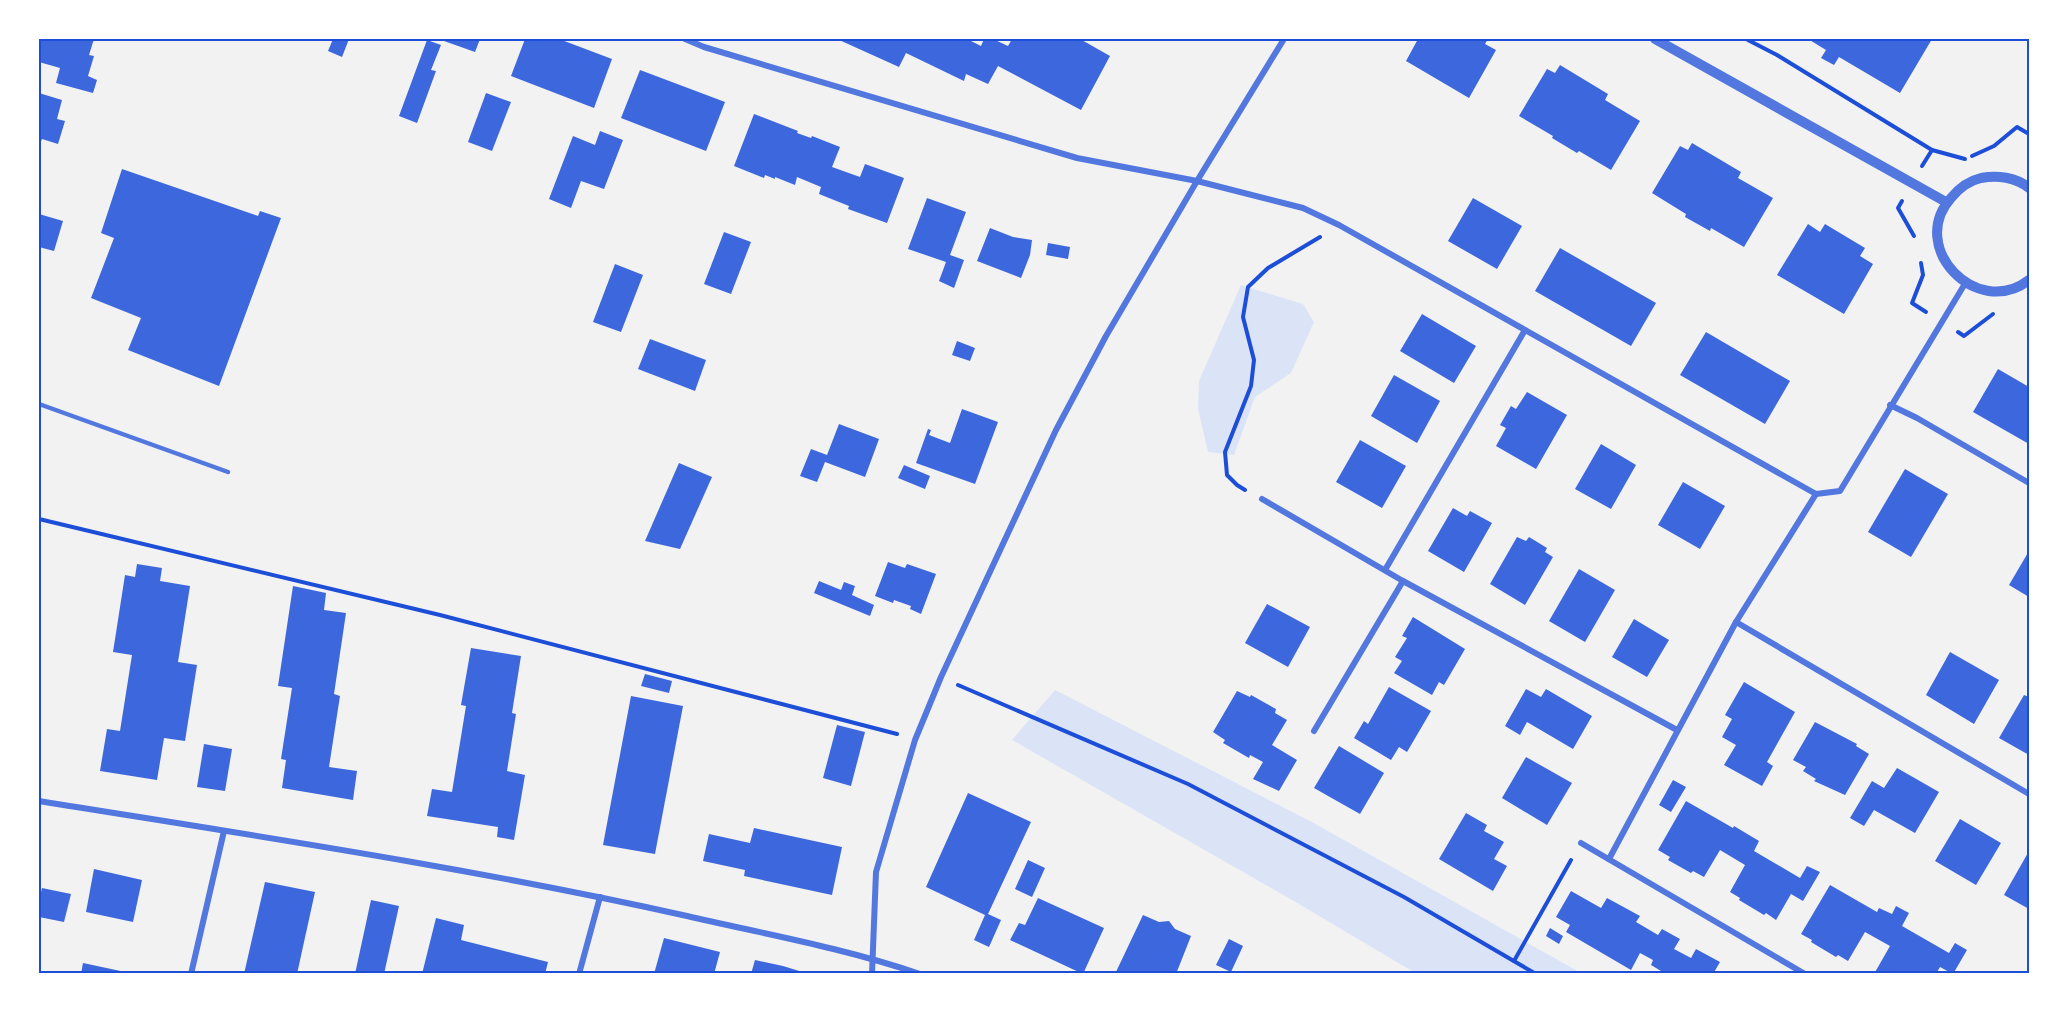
<svg xmlns="http://www.w3.org/2000/svg" width="2068" height="1013" viewBox="0 0 2068 1013" font-family="Raleway,sans-serif">
<style>
.green{fill:#dbe4f7}
.building{fill:#3d67dc}
.lines{fill:none;stroke-linecap:round;stroke-linejoin:round}
.path{stroke:#1d4ed8;stroke-width:4}
.service{stroke:#5277de;stroke-width:4.5}
.minor{stroke:#5277de;stroke-width:6}
.tertiary{stroke:#5277de;stroke-width:10}
.neatline{fill:none;stroke:#1d4ed8;stroke-width:2}
</style>
<rect width="100%" height="100%" fill="#f2f2f2"/>
<!-- green -->
<g class="green">
<polygon points="1241,285 1303,304 1314,322 1291,373 1255,397 1234,455 1208,452 1198,409 1199,381"/>
<polygon points="1055,690 1310,821 1583,974 1417,974 1287,897 1012,740"/>
</g>
<!-- building -->
<g class="building">
<polygon points="39,39 94,39 89,55 94,56 88,76 97,80 93,93 56,83 60,68 39,62"/>
<polygon points="333,39 349,39 342,57 328,51"/>
<polygon points="445,39 480,39 475,52 444,41"/>
<polygon points="525,39 559,39 612,59 594,108 511,76"/>
<polygon points="837,39 967,39 981,46 984,39 993,39 1008,46 1012,39 1080,39 1110,56 1081,110 998,66 988,84 966,74 964,81 906,53 899,67"/>
<polygon points="1418,39 1488,39 1485,44 1496,50 1469,98 1406,61"/>
<polygon points="1808,39 1932,39 1900,93 1839,57 1834,65 1821,58 1826,50"/>
<polygon points="427,40 441,45 431,70 436,71 417,123 399,116"/>
<polygon points="1560,65 1608,94 1605,100 1640,121 1611,170 1579,151 1577,153 1552,138 1553,136 1519,116 1547,69 1555,73"/>
<polygon points="640,70 725,102 706,151 621,118"/>
<polygon points="39,93 62,100 57,119 65,121 58,144 42,139 39,146"/>
<polygon points="486,93 511,102 492,151 468,142"/>
<polygon points="754,114 798,131 797,133 811,138 812,136 840,147 832,167 860,177 865,164 904,178 887,223 848,209 849,206 819,194 821,187 797,177 795,185 775,177 775,179 765,175 764,178 734,166"/>
<polygon points="600,131 623,140 604,189 581,181 571,208 549,199 573,136 595,145"/>
<polygon points="1692,143 1741,172 1738,178 1773,198 1744,247 1711,228 1710,231 1685,217 1686,214 1652,193 1680,146 1688,150"/>
<polygon points="122,169 258,216 260,211 281,218 219,386 128,350 141,318 91,298 114,238 101,233"/>
<polygon points="927,198 966,212 950,255 964,260 954,288 939,281 946,262 908,249"/>
<polygon points="1473,198 1522,226 1497,269 1448,241"/>
<polygon points="39,214 63,221 54,251 39,247"/>
<polygon points="1808,224 1820,232 1825,224 1865,248 1860,256 1873,264 1844,314 1777,275"/>
<polygon points="990,228 1013,237 1032,240 1030,255 1021,278 977,261"/>
<polygon points="724,232 751,242 731,294 704,284"/>
<polygon points="1048,243 1070,247 1068,259 1046,255"/>
<polygon points="1560,248 1656,303 1631,346 1535,291"/>
<polygon points="615,264 643,275 621,332 593,322"/>
<polygon points="1422,314 1476,346 1454,383 1400,351"/>
<polygon points="1706,332 1790,381 1765,424 1680,375"/>
<polygon points="650,339 706,360 695,391 638,369"/>
<polygon points="957,341 975,348 970,361 952,355"/>
<polygon points="1998,369 2029,387 2029,444 1973,412"/>
<polygon points="1394,375 1440,401 1417,443 1371,416"/>
<polygon points="1527,392 1567,415 1536,469 1496,446 1506,428 1500,425 1511,406 1516,409"/>
<polygon points="962,409 998,422 975,484 916,463 928,429 931,430 929,435 950,443"/>
<polygon points="839,424 879,439 865,477 825,462 817,482 800,476 811,449 827,455"/>
<polygon points="1360,440 1406,466 1382,508 1336,482"/>
<polygon points="1601,444 1636,465 1611,509 1575,489"/>
<polygon points="679,463 712,477 680,549 645,541"/>
<polygon points="904,465 930,476 925,489 898,478"/>
<polygon points="1905,469 1948,494 1911,557 1868,532"/>
<polygon points="1683,482 1725,506 1700,549 1658,525"/>
<polygon points="1453,508 1467,516 1470,511 1492,523 1464,572 1428,551"/>
<polygon points="1517,537 1526,541 1529,537 1547,548 1545,552 1553,557 1525,605 1490,584"/>
<polygon points="2029,551 2029,597 2009,585"/>
<polygon points="888,562 905,568 907,564 936,574 921,614 910,609 911,606 894,600 893,603 875,596"/>
<polygon points="137,564 162,568 160,581 190,586 178,662 197,665 185,741 164,738 157,780 100,771 107,729 120,731 132,655 113,652 125,575 135,577"/>
<polygon points="1579,569 1615,590 1585,642 1549,621"/>
<polygon points="819,581 841,590 844,582 855,586 852,595 874,605 870,616 814,593"/>
<polygon points="293,586 326,593 324,610 346,613 334,694 340,696 329,767 357,771 353,800 282,788 286,760 281,759 292,688 278,686"/>
<polygon points="1267,604 1310,627 1288,667 1245,643"/>
<polygon points="1413,617 1465,649 1444,685 1439,682 1432,695 1394,673 1402,661 1395,657 1407,638 1402,636"/>
<polygon points="1634,619 1669,640 1647,677 1612,657"/>
<polygon points="471,648 521,656 512,713 516,714 507,771 525,775 514,840 497,837 498,827 427,816 432,789 452,792 466,706 461,705"/>
<polygon points="1950,652 1999,680 1974,724 1926,695"/>
<polygon points="645,674 672,681 669,693 641,686"/>
<polygon points="1744,682 1795,712 1767,762 1773,766 1762,786 1724,765 1736,745 1722,737 1732,719 1725,715"/>
<polygon points="1389,687 1431,711 1407,752 1399,747 1391,760 1354,738 1364,721 1368,724"/>
<polygon points="1526,689 1541,697 1546,689 1592,716 1573,749 1527,722 1520,735 1505,726"/>
<polygon points="1237,691 1250,697 1251,695 1276,709 1275,713 1287,720 1272,745 1297,760 1279,791 1253,779 1263,762 1250,755 1249,758 1223,743 1225,740 1213,732"/>
<polygon points="2024,695 2029,697 2029,755 1999,738"/>
<polygon points="631,696 683,706 655,854 603,845"/>
<polygon points="1815,722 1857,744 1856,746 1869,754 1845,795 1814,781 1816,779 1803,771 1806,767 1793,760"/>
<polygon points="837,725 865,732 851,786 823,778"/>
<polygon points="204,744 232,749 225,791 197,787"/>
<polygon points="1339,746 1384,773 1360,814 1314,788"/>
<polygon points="1526,757 1572,783 1547,825 1502,798"/>
<polygon points="1897,768 1939,792 1915,833 1874,810 1864,826 1850,818 1872,781 1884,788"/>
<polygon points="1673,780 1686,787 1671,812 1659,805"/>
<polygon points="968,793 1031,822 988,914 1001,920 989,947 974,940 985,915 926,887"/>
<polygon points="1686,801 1733,828 1734,826 1759,841 1754,851 1800,878 1807,866 1820,872 1803,901 1791,894 1776,920 1766,913 1764,915 1739,900 1740,898 1730,892 1745,865 1720,850 1704,877 1693,871 1691,873 1668,860 1670,857 1658,850"/>
<polygon points="1466,813 1487,825 1484,831 1504,842 1494,859 1507,866 1493,891 1439,859"/>
<polygon points="1960,819 2001,843 1976,885 1935,861"/>
<polygon points="754,828 842,847 832,895 744,876 745,870 703,861 709,834 750,843"/>
<polygon points="2029,851 2029,909 2004,895"/>
<polygon points="1028,860 1045,868 1032,897 1015,889"/>
<polygon points="94,869 142,880 133,922 86,912"/>
<polygon points="265,882 315,892 297,974 244,974"/>
<polygon points="1830,885 1877,912 1879,908 1892,914 1896,906 1909,913 1902,926 1949,953 1955,943 1967,950 1953,974 1940,967 1936,974 1874,974 1890,946 1865,932 1848,961 1838,955 1836,957 1811,942 1812,940 1801,934"/>
<polygon points="42,888 71,894 64,922 39,917 39,901"/>
<polygon points="1571,891 1601,908 1607,898 1640,916 1636,922 1658,935 1662,929 1680,939 1674,949 1691,958 1696,949 1720,962 1713,974 1666,974 1651,965 1653,960 1640,953 1631,970 1566,932 1570,925 1556,917"/>
<polygon points="1038,898 1104,928 1083,974 1010,940 1019,923 1025,925"/>
<polygon points="371,900 399,906 384,974 355,974"/>
<polygon points="1143,915 1159,922 1169,921 1175,929 1191,936 1176,974 1115,974"/>
<polygon points="436,918 464,925 461,940 548,962 545,974 422,974"/>
<polygon points="1550,928 1563,936 1559,944 1546,936"/>
<polygon points="664,938 720,952 714,974 654,974"/>
<polygon points="1229,939 1243,946 1231,972 1216,965"/>
<polygon points="755,960 783,966 809,974 751,974"/>
<polygon points="83,963 130,973 130,974 81,974"/>
</g>
<g class="lines">
<!-- path -->
<g class="path">
<polyline points="1746,39 1777,55 1932,150"/>
<polyline points="1972,156 1994,146 2017,127 2029,134"/>
<polyline points="1922,166 1932,150 1965,159"/>
<polyline points="1902,201 1898,208 1914,236"/>
<polyline points="1921,263 1923,275 1912,303 1926,312"/>
<polyline points="1958,332 1964,336 1993,314"/>
<polyline points="1245,490 1237,485 1227,475 1225,452 1251,386 1254,360 1243,317 1248,287 1268,268 1320,237"/>
<polyline points="39,519 440,615 897,734"/>
<polyline points="958,685 1188,784 1404,897 1536,974"/>
<polyline points="1514,961 1571,860"/>
</g>
<!-- service -->
<polyline class="service" points="39,404 228,472"/>
<!-- minor -->
<g class="minor">
<polyline points="685,39 704,47 1077,158 1197,181 1303,208 1339,225 1816,494 1840,491 1966,282"/>
<polyline points="1890,405 1917,418 2029,483"/>
<polyline points="1262,499 1403,581 1677,730"/>
<polyline points="1385,570 1525,330"/>
<polyline points="1736,622 2029,794"/>
<polyline points="1314,731 1403,581"/>
<path d="M 39,801 C 256,836 472,868 687,916 C 765,934 844,948 920,974"/>
<polyline points="1581,843 1805,974"/>
<polyline points="1609,859 1736,622 1816,494"/>
<polyline points="191,974 224,831"/>
<polyline points="579,974 600,897"/>
<polyline points="872,974 876,872 915,740 941,677 1056,430 1106,336 1197,181 1284,39"/>
</g>
<!-- tertiary -->
<g class="tertiary">
<polyline points="1655,39 1946,202"/>
<path d="M 2029,188 C 2016,177 1997,175 1981,178 C 1968,181 1959,188 1951,198 C 1907,247 1977,320 2029,280"/>
</g>
</g>
<!-- border -->
<rect width="2068" height="1013" fill="none" stroke="#ffffff" stroke-width="81"/>
<rect x="40" y="40" width="1988" height="932" class="neatline"/>
</svg>
